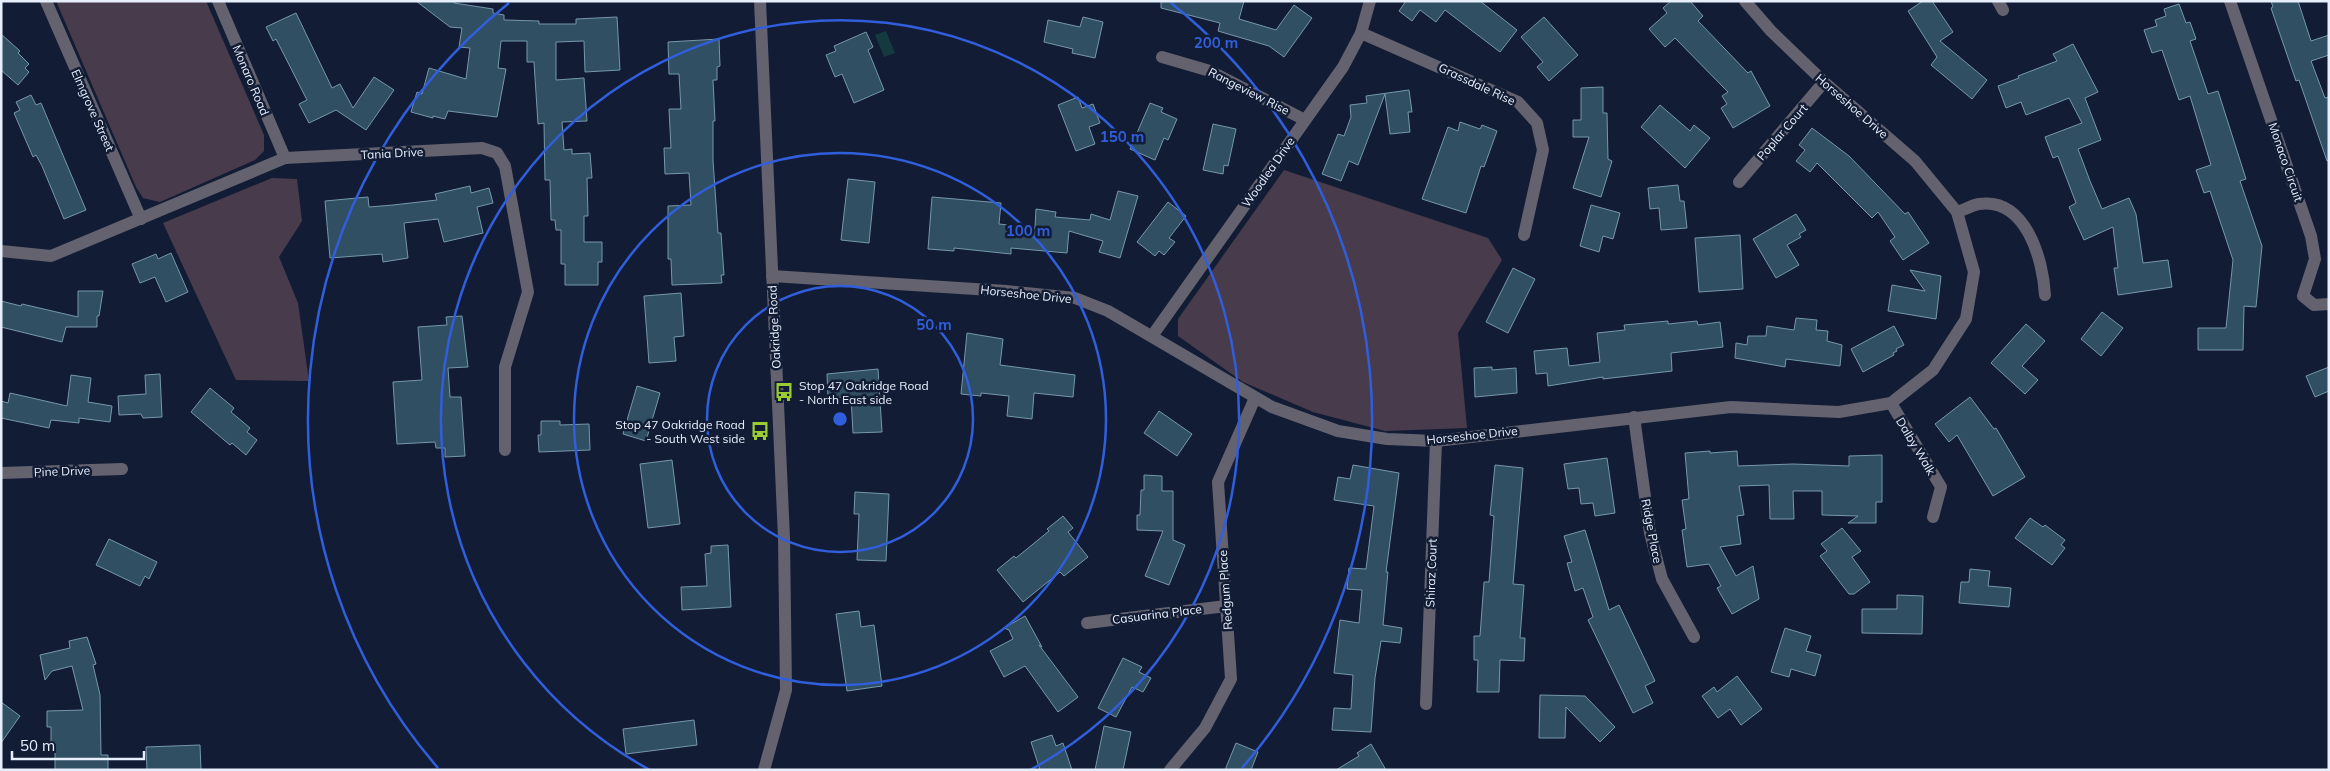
<svg xmlns="http://www.w3.org/2000/svg" width="2330" height="771" viewBox="0 0 2330 771" font-family="Mulish,sans-serif">
<style>
.green{fill:#483c4c}
.water{fill:#143a3f}
.building{fill:#304f62;stroke:#7697ac}
.lines{fill:none;stroke-linecap:round;stroke-linejoin:round}
.minor{stroke:#64626e;stroke-width:12}
.ring{fill:none;stroke:#315edc;stroke-width:2.5}
.labels{text-anchor:middle;dominant-baseline:central;stroke-width:5;stroke-linejoin:round;paint-order:stroke}
.street-label{font-size:12px;fill:#e8effc;stroke:#121d35}
.poi-label{font-size:12px;fill:#e8effc;stroke:#121d35;text-anchor:start}
.centre{fill:#315edc;stroke:#121d35;stroke-width:2.5}
.ring-label{font-size:15px;text-anchor:middle;font-weight:bold;fill:#315edc;stroke:#121d35;stroke-width:5;stroke-linejoin:round;paint-order:stroke}
</style>
<rect width="100%" height="100%" fill="#121d35"/>
<!-- green -->
<g class="green">
<polygon points="56,1 206,1 264,135 264,151 255,160 160,202 143,198 136,187"/>
<polygon points="1284,170 1488,238 1502,260 1458,333 1467,428 1385,431 1313,412 1243,382 1178,336 1178,319"/>
<polygon points="272,178 297,179 302,221 279,257 298,303 309,381 236,380 163,223"/>
</g>
<!-- water -->
<polygon class="water" points="886,31 895,53 884,57 875,35"/>
<!-- building -->
<g class="building">
<polygon points="416,1 455,1 454,3 493,9 493,13 504,15 504,20 539,21 539,24 576,24 576,19 617,17 620,70 585,72 584,41 556,42 556,80 584,78 587,121 562,122 564,150 572,149 572,154 590,153 592,178 587,178 588,216 584,216 584,242 602,242 602,262 598,262 598,285 565,285 565,264 561,264 561,230 556,230 555,220 551,220 550,180 545,180 544,123 538,124 534,62 527,62 527,41 501,41 498,68 506,69 497,117 448,111 445,119 433,116 433,118 411,112 417,92 422,94 429,68 466,79 470,48 459,47 462,28 450,27"/>
<polygon points="1161,1 1244,1 1239,19 1276,30 1294,5 1312,18 1284,57 1269,46 1218,31 1220,23 1161,8"/>
<polygon points="1406,1 1480,1 1517,30 1500,52 1445,10 1436,22 1420,10 1412,21 1399,11"/>
<polygon points="1671,1 1690,1 1703,16 1698,21 1748,73 1751,71 1770,106 1733,128 1721,108 1727,104 1722,96 1728,92 1675,38 1665,47 1649,29 1667,13 1663,8"/>
<polygon points="1923,1 1932,1 1953,32 1940,41 1987,80 1972,99 1931,65 1937,57 1908,11"/>
<polygon points="2271,1 2298,1 2311,41 2329,35 2329,55 2311,61 2325,98 2329,97 2329,161 2327,161 2299,80 2296,81 2271,8 2273,7"/>
<polygon points="2179,4 2186,23 2190,22 2196,39 2190,41 2208,94 2218,91 2246,179 2240,181 2262,246 2256,307 2244,306 2243,350 2198,350 2198,328 2226,328 2233,260 2210,191 2204,193 2196,170 2211,165 2190,96 2179,100 2162,50 2152,53 2144,30 2157,26 2155,20 2166,16 2164,9"/>
<polygon points="296,13 332,88 340,84 353,108 374,77 394,90 366,130 336,110 309,123 299,104 307,100 276,39 273,41 266,27"/>
<polygon points="1083,17 1103,22 1095,58 1072,53 1073,49 1044,42 1048,20 1080,27"/>
<polygon points="1544,17 1578,55 1549,81 1537,67 1543,62 1521,37"/>
<polygon points="866,32 873,47 868,50 884,90 854,103 842,74 835,77 826,55 836,51 834,46"/>
<polygon points="1,34 20,51 18,53 29,64 25,68 29,72 18,85 1,70"/>
<polygon points="719,39 720,66 717,67 717,80 713,80 715,121 713,121 713,160 718,233 721,233 724,275 721,275 722,283 672,285 671,259 668,259 668,206 691,205 689,173 665,174 664,148 671,148 669,109 681,109 679,74 669,74 668,42"/>
<polygon points="2073,44 2098,92 2085,98 2101,140 2078,149 2090,181 2102,209 2129,198 2136,214 2143,263 2168,260 2172,287 2118,295 2114,268 2118,268 2113,227 2084,240 2069,207 2076,203 2058,156 2053,158 2045,137 2082,123 2069,98 2026,115 2021,102 2006,108 1998,86 2019,78 2018,76 2057,61 2053,54"/>
<polygon points="1603,87 1603,113 1607,113 1608,159 1612,161 1601,197 1573,188 1589,137 1573,137 1573,120 1581,120 1581,88"/>
<polygon points="1409,90 1412,112 1408,112 1410,132 1390,134 1385,94 1358,165 1349,161 1341,181 1322,174 1338,134 1344,136 1351,117 1350,105 1367,103 1366,96"/>
<polygon points="31,95 36,105 41,103 86,210 64,219 42,166 36,155 33,157 14,113 20,110 16,102"/>
<polygon points="1078,97 1082,108 1093,104 1100,123 1089,127 1095,144 1076,151 1058,105"/>
<polygon points="1150,103 1163,108 1161,112 1177,119 1168,140 1164,138 1155,160 1130,149"/>
<polygon points="1660,105 1690,131 1694,125 1710,138 1685,168 1641,127"/>
<polygon points="1460,122 1480,129 1482,125 1497,131 1484,167 1481,166 1466,213 1422,199 1448,127 1458,131"/>
<polygon points="1213,124 1236,129 1228,166 1224,165 1223,174 1203,170"/>
<polygon points="1812,128 1849,156 1905,214 1908,212 1929,243 1903,260 1890,241 1895,237 1878,212 1872,218 1817,163 1810,172 1796,161 1805,150 1799,145"/>
<polygon points="848,179 875,182 869,243 841,240"/>
<polygon points="1678,185 1680,201 1684,201 1687,228 1661,230 1659,208 1650,209 1648,188"/>
<polygon points="470,186 471,193 489,188 493,203 477,207 483,233 444,242 438,219 404,223 408,258 383,262 382,254 330,258 325,201 368,197 369,207 393,205 437,200 435,194"/>
<polygon points="1118,191 1138,196 1120,258 1099,252 1103,241 1069,231 1067,253 1011,248 1011,254 954,248 954,251 928,249 932,197 1001,203 999,224 1035,228 1036,209 1056,212 1055,217 1090,220 1091,214 1110,220"/>
<polygon points="1168,202 1186,216 1169,238 1175,242 1164,255 1159,251 1155,256 1137,242"/>
<polygon points="1591,205 1620,213 1613,239 1603,236 1599,252 1580,246"/>
<polygon points="1796,214 1806,230 1799,234 1801,237 1787,245 1799,265 1776,278 1753,239"/>
<polygon points="1740,235 1743,289 1699,292 1695,238"/>
<polygon points="171,253 188,292 166,302 155,277 140,283 132,264 156,254 158,259"/>
<polygon points="1513,268 1535,279 1508,333 1486,322"/>
<polygon points="1910,270 1941,276 1936,319 1888,311 1892,285 1925,291"/>
<polygon points="78,291 103,291 99,316 97,316 97,327 66,327 62,342 1,327 1,301 21,306 22,304 78,317"/>
<polygon points="681,293 684,336 674,337 676,361 649,363 644,296"/>
<polygon points="2102,312 2123,328 2101,356 2081,339"/>
<polygon points="462,316 468,367 448,368 450,397 461,397 465,456 445,457 445,448 436,448 435,442 397,444 393,382 422,380 418,327 447,325 446,317"/>
<polygon points="1796,318 1817,320 1816,330 1828,331 1827,341 1842,345 1840,366 1786,359 1785,367 1735,358 1736,343 1747,345 1748,336 1766,336 1767,326 1794,330"/>
<polygon points="1668,321 1668,324 1697,321 1698,325 1720,322 1723,347 1671,353 1672,371 1603,379 1603,377 1548,386 1547,373 1536,374 1534,351 1567,348 1569,366 1600,362 1597,333 1625,330 1624,325"/>
<polygon points="2026,324 2045,341 2022,366 2038,380 2025,394 1991,363"/>
<polygon points="1894,326 1904,345 1896,349 1897,351 1893,353 1894,355 1863,372 1851,349"/>
<polygon points="967,333 1003,339 1000,365 1075,375 1073,397 1034,393 1032,419 1007,416 1009,396 981,393 981,396 961,394"/>
<polygon points="1492,367 1492,370 1516,368 1517,393 1475,397 1474,368"/>
<polygon points="2329,367 2329,391 2315,397 2306,376"/>
<polygon points="878,369 882,432 853,433 851,397 828,398 827,374"/>
<polygon points="160,374 162,417 143,418 141,414 119,415 118,396 146,394 145,375"/>
<polygon points="71,375 91,378 88,402 112,406 110,422 79,418 79,423 51,420 49,428 1,418 1,401 8,403 10,393 67,406"/>
<polygon points="637,386 660,393 646,441 623,434"/>
<polygon points="210,388 234,408 231,412 250,428 247,432 257,440 246,455 232,443 230,445 191,412"/>
<polygon points="1970,397 1994,429 1996,428 2025,477 1993,496 1957,435 1949,442 1935,424"/>
<polygon points="1159,411 1192,434 1177,456 1144,433"/>
<polygon points="541,421 560,421 560,425 589,424 590,450 539,452 538,435 541,435"/>
<polygon points="1710,451 1710,453 1737,451 1738,466 1793,464 1849,466 1849,456 1882,455 1882,502 1876,502 1876,523 1848,523 1858,516 1822,515 1822,491 1793,491 1794,519 1770,519 1769,485 1739,486 1744,515 1737,516 1741,544 1720,547 1736,576 1753,566 1759,599 1732,614 1717,588 1721,586 1709,564 1687,567 1682,530 1686,529 1682,500 1689,499 1685,453"/>
<polygon points="1607,458 1615,513 1595,516 1593,503 1581,504 1579,488 1568,489 1564,464"/>
<polygon points="672,460 680,524 648,528 640,464"/>
<polygon points="1353,465 1399,473 1386,572 1388,572 1383,625 1402,628 1400,643 1381,641 1375,678 1371,732 1332,730 1334,708 1351,709 1353,675 1334,673 1340,620 1359,623 1362,590 1347,589 1349,568 1366,569 1374,506 1334,500 1338,477 1350,479"/>
<polygon points="1495,465 1523,468 1513,584 1524,585 1520,638 1525,638 1524,661 1500,660 1499,692 1477,692 1478,660 1474,660 1474,636 1480,636 1484,582 1489,582 1494,516 1490,515"/>
<polygon points="1144,475 1162,476 1162,491 1173,491 1173,540 1185,545 1169,585 1145,576 1163,531 1137,530 1137,515 1140,515 1141,490 1144,490"/>
<polygon points="855,492 889,494 886,561 857,560 859,514 854,514"/>
<polygon points="1063,516 1073,528 1068,532 1088,557 1064,576 1060,572 1023,602 997,570 1014,556 1016,558 1049,531 1047,529"/>
<polygon points="2030,518 2043,527 2045,525 2065,540 2061,545 2065,548 2052,565 2015,538"/>
<polygon points="1842,528 1861,551 1852,557 1870,582 1854,594 1849,594 1820,556 1827,551 1821,544"/>
<polygon points="1585,530 1609,610 1619,605 1655,681 1645,686 1653,703 1633,713 1588,620 1593,617 1583,588 1575,591 1567,563 1572,562 1564,536"/>
<polygon points="109,539 157,562 149,579 145,576 140,586 96,565"/>
<polygon points="728,545 731,607 682,610 681,587 707,586 705,554 711,553 711,546"/>
<polygon points="1970,569 1990,571 1988,586 2011,588 2009,607 1959,603 1961,582 1969,582"/>
<polygon points="1897,595 1923,596 1922,634 1862,633 1862,609 1897,609"/>
<polygon points="859,611 861,627 874,625 882,686 847,691 836,614"/>
<polygon points="1025,616 1042,647 1039,645 1078,697 1058,712 1025,666 1004,677 990,651 1013,639 1009,630 1004,628"/>
<polygon points="1785,628 1811,636 1806,651 1821,655 1815,676 1791,669 1789,677 1771,672"/>
<polygon points="87,637 96,664 93,665 100,695 101,755 108,755 108,770 55,770 55,752 51,752 51,727 47,727 47,711 83,710 72,666 52,671 45,680 40,655 70,648 69,641"/>
<polygon points="1123,658 1142,667 1139,672 1151,678 1143,692 1132,687 1116,717 1098,708"/>
<polygon points="1737,676 1762,709 1741,725 1730,709 1718,718 1702,696 1714,687 1717,692"/>
<polygon points="1540,695 1585,696 1615,727 1600,742 1566,707 1565,738 1539,738"/>
<polygon points="1,702 20,716 1,743"/>
<polygon points="694,720 697,745 626,754 623,729"/>
<polygon points="1104,726 1131,732 1123,770 1095,770"/>
<polygon points="1052,735 1056,746 1063,743 1072,770 1040,770 1031,742"/>
<polygon points="1236,743 1258,752 1251,770 1225,770"/>
<polygon points="1371,744 1386,770 1336,770 1359,756 1357,753"/>
<polygon points="200,745 201,770 147,770 146,747"/>
</g>
<g class="lines">
<!-- minor -->
<g class="minor">
<polyline points="46,1 141,219"/>
<polyline points="218,1 285,158"/>
<polyline points="760,1 784,538 786,690 764,770"/>
<polyline points="1998,1 2003,10"/>
<polyline points="2230,1 2311,236 2315,259 2303,296 2314,305 2329,304"/>
<polyline points="1361,33 1518,102 1537,123 1543,150 1524,235"/>
<polyline points="1162,57 1210,71 1305,120"/>
<polyline points="1739,182 1824,82"/>
<path d="M 1957,212 C 1964,210 1972,205 1979,204 C 2026,197 2043,260 2045,295"/>
<polyline points="1,251 51,256 285,158 482,148 497,153 505,166 528,292 505,367 505,450"/>
<polyline points="772,276 1006,291 1075,298 1108,311 1272,407 1338,431 1387,439 1436,441 1731,407 1839,412 1891,403 1933,370 1966,319 1974,272 1957,212 1915,161 1824,82 1771,31 1745,1"/>
<polyline points="1152,336 1343,67 1361,33 1370,1"/>
<polyline points="1891,403 1941,487 1933,517"/>
<polyline points="1634,417 1650,533 1662,579 1694,637"/>
<polyline points="1,473 122,469"/>
<polyline points="1087,623 1226,606"/>
<polyline points="1426,704 1436,441"/>
<polyline points="1170,770 1205,728 1231,679 1218,482 1255,398"/>
</g>
</g>
<!-- distance rings -->
<g class="ring">
<circle cx="840" cy="419" r="133"/>
<circle cx="840" cy="419" r="266"/>
<path d="M650 770A399 399 0 1 1 1030 770"/>
<path d="M438 768A532 532 0 0 1 509 3M1171 3A532 532 0 0 1 1242 768"/>
</g>
<!-- icons -->
<defs>
<g id="bus-bare" transform="scale(1.5)"><path d="M-5-6H5V4H4V6H2V4H-2V6H-4V4H-5ZM-3.5-4V0h7V-4ZM-3.5 1.2v1.5H-2V1.2ZM2 1.2v1.5H3.5V1.2Z" fill="#9bcb33" stroke="#121d35" stroke-width="2.5" paint-order="stroke"/></g>
</defs>
<g fill-rule="evenodd">
<use href="#bus-bare" x="784" y="392"/>
<use href="#bus-bare" x="760" y="431"/>
</g>
<g class="labels">
<!-- street labels -->
<g class="street-label">
<text transform="translate(251 80) rotate(67)">Monaro Road</text>
<text transform="translate(1477 84) rotate(25)">Grassdale Rise</text>
<text transform="translate(1249 91) rotate(27)">Rangeview Rise</text>
<text transform="translate(1852 106) rotate(41)">Horseshoe Drive</text>
<text transform="translate(93 110) rotate(66)">Elmgrove Street</text>
<text transform="translate(1782 132) rotate(-49)">Poplar Court</text>
<text transform="translate(392 153) rotate(-3)">Tania Drive</text>
<text transform="translate(2286 162) rotate(71)">Monaco Circuit</text>
<text transform="translate(1268 172) rotate(-55)">Woodlea Drive</text>
<text transform="translate(1026 294) rotate(6)">Horseshoe Drive</text>
<text transform="translate(774 327) rotate(-93)">Oakridge Road</text>
<text transform="translate(1472 435) rotate(-6)">Horseshoe Drive</text>
<text transform="translate(1916 446) rotate(59)">Dalby Walk</text>
<text transform="translate(62 471) rotate(-2)">Pine Drive</text>
<text transform="translate(1652 531) rotate(79)">Ridge Place</text>
<text transform="translate(1431 573) rotate(-88)">Shiraz Court</text>
<text transform="translate(1225 590) rotate(-94)">Redgum Place</text>
<text transform="translate(1157 614) rotate(-7)">Casuarina Place</text>
</g>
<!-- poi labels -->
<g class="poi-label">
<text x="799" y="385">Stop 47 Oakridge Road<tspan x="799" dy="14">- North East side</tspan></text>
<text x="745" y="424" text-anchor="end">Stop 47 Oakridge Road<tspan x="745" dy="14">- South West side</tspan></text>
</g>
</g>
<circle cx="840" cy="419" r="8" class="centre"/>
<g class="ring-label">
<text x="1216" y="48">200 m</text>
<text x="1122" y="142">150 m</text>
<text x="1028" y="236">100 m</text>
<text x="934" y="330">50 m</text>
</g>
<!-- border -->
<rect width="2330" height="771" fill="none" stroke="#e8effc" stroke-width="5"/>
<!-- scale -->
<path d="M12 751v8h132v-8" fill="none" stroke="#e8effc" stroke-width="2.5"/>
<text x="20" y="751" font-size="15" fill="#e8effc" stroke="#121d35" stroke-width="4" paint-order="stroke">50 m</text>
</svg>
